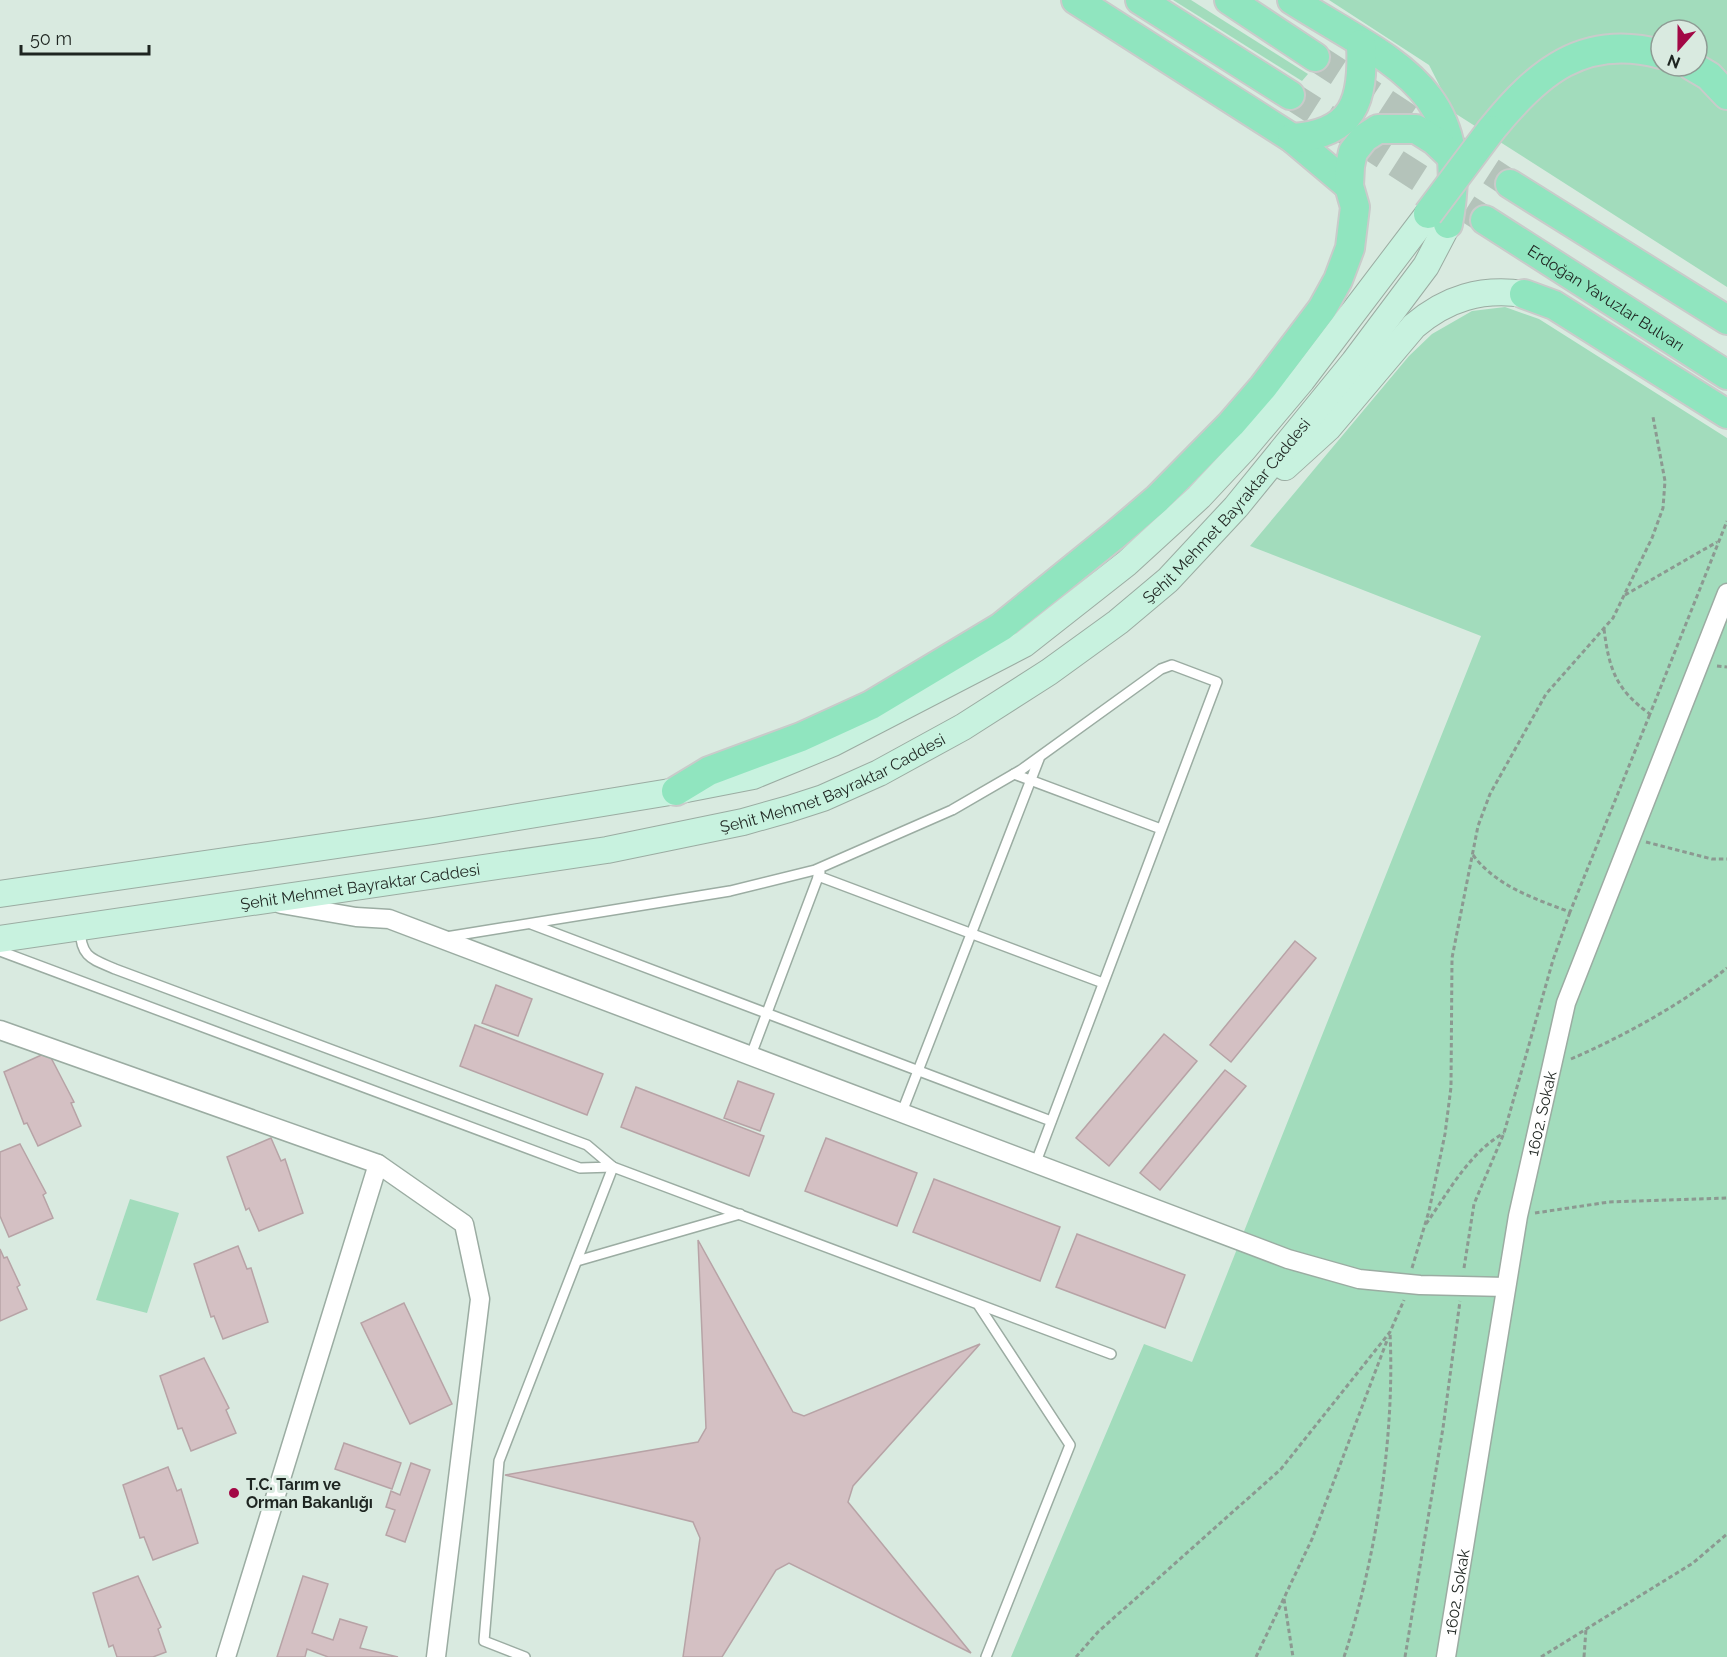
<svg xmlns="http://www.w3.org/2000/svg" width="1727" height="1657" viewBox="0 0 1727 1657" font-family="Raleway,sans-serif">
<style>
.green{fill:#a2dcbc;fill-rule:evenodd}
.building{fill:#d4c0c3;stroke:#b7a3a6;stroke-width:1.5}
.lines{fill:none;stroke-linecap:round;stroke-linejoin:round}
.primary-tunnel{stroke:#b4c3ba;stroke-width:28;stroke-dasharray:28 14;stroke-linecap:butt}
.service-casing{stroke:#9baca2;stroke-width:12}
.minor-casing{stroke:#9baca2;stroke-width:21}
.secondary-casing{stroke:#9baca2;stroke-width:28}
.primary-casing{stroke:#c9cbca;stroke-width:32}
.path{stroke:#8c9991;stroke-width:3;stroke-dasharray:4.5 3;stroke-linecap:butt}
.service{stroke:#fff;stroke-width:9}
.minor{stroke:#fff;stroke-width:18}
.secondary{stroke:#c8f2df;stroke-width:26}
.primary{stroke:#90e5bf;stroke-width:28}
.primary-bridge-casing{stroke:#c9cbca;stroke-width:32;stroke-linecap:butt}
.primary-bridge{stroke:#90e5bf;stroke-width:28}
.poi-dot{fill:#a20845;stroke:#d9eae0;stroke-width:2}
.labels{text-anchor:middle;dominant-baseline:central;stroke-width:6;stroke-linejoin:round;paint-order:stroke}
.street-label{font-size:16px;fill:#1e2521;stroke:#d9eae0}
.poi-label{font-size:16px;font-weight:bold;fill:#1e2521;stroke:#d9eae0;text-anchor:start}
</style>
<rect width="100%" height="100%" fill="#d9eae0"/>
<!-- green -->
<g class="green">
<polygon points="1173,0 1191,0 1308,74 1302,81"/>
<path d="M 1329,0 L 1727,0 L 1727,287 L 1453,112 L 1429,65 ZM 1661,30 L 1697,30 L 1697,66 L 1661,66 Z"/>
<polygon points="1505,307 1539,319 1727,438 1727,1657 1011,1657 1144,1344 1192,1362 1481,636 1250,546 1409,356 1432,334 1472,311"/>
<polygon points="130,1199 179,1213 147,1313 96,1300"/>
</g>
<!-- building -->
<g class="building">
<polygon points="1295,941 1316,958 1231,1062 1210,1045"/>
<polygon points="496,985 532,999 518,1036 482,1023"/>
<polygon points="475,1025 603,1074 587,1115 460,1066"/>
<polygon points="1164,1034 1197,1061 1109,1166 1076,1138"/>
<polygon points="48,1052 74,1102 71,1103 81,1126 38,1146 27,1123 24,1124 4,1072"/>
<polygon points="1225,1070 1246,1086 1160,1190 1140,1173"/>
<polygon points="738,1081 774,1094 760,1131 724,1118"/>
<polygon points="636,1087 764,1136 749,1176 621,1127"/>
<polygon points="271,1138 281,1161 285,1159 303,1213 259,1231 249,1208 246,1210 227,1157"/>
<polygon points="826,1138 917,1173 897,1226 805,1191"/>
<polygon points="20,1144 46,1193 43,1195 53,1218 9,1237 0,1216 0,1152"/>
<polygon points="934,1179 1060,1227 1040,1281 913,1232"/>
<polygon points="1077,1234 1185,1275 1165,1328 1056,1287"/>
<polygon points="698,1240 793,1412 804,1416 980,1344 853,1486 848,1502 971,1653 789,1563 776,1570 722,1657 683,1657 700,1538 693,1522 505,1475 698,1442 706,1428"/>
<polygon points="238,1246 247,1269 251,1268 268,1322 223,1339 214,1316 211,1317 194,1264"/>
<polygon points="0,1249 4,1258 7,1257 20,1285 17,1287 27,1309 0,1321"/>
<polygon points="404,1303 452,1404 410,1424 361,1323"/>
<polygon points="204,1358 229,1408 226,1410 236,1433 191,1451 182,1428 178,1429 160,1376"/>
<polygon points="344,1443 401,1463 392,1489 335,1469"/>
<polygon points="411,1463 430,1470 405,1542 386,1535 395,1510 386,1507 391,1491 400,1495"/>
<polygon points="168,1467 177,1491 181,1489 198,1543 153,1560 144,1537 140,1538 123,1485"/>
<polygon points="138,1576 161,1627 158,1629 166,1652 153,1657 117,1657 113,1645 109,1647 93,1593"/>
<polygon points="303,1576 328,1584 312,1633 333,1640 340,1619 367,1627 360,1648 398,1657 328,1657 307,1649 305,1657 277,1657"/>
</g>
<g class="lines">
<!-- primary-tunnel -->
<g class="primary-tunnel">
<polyline points="1315,57 1510,184"/>
<polyline points="1290,95 1485,220"/>
</g>
<!-- service casing -->
<g class="service-casing">
<g id="service">
<polyline points="1014,774 1161,829"/>
<polyline points="818,876 1103,983"/>
<polyline points="531,924 1051,1121"/>
<path d="M 80,929 C 81,958 92,959 115,969 L 587,1145 L 613,1167 L 1111,1354"/>
<polyline points="446,937 730,891 815,870 952,810 1021,770 1161,669 1172,665 1217,682 1036,1162"/>
<polyline points="0,951 580,1168 613,1167"/>
<polyline points="751,1055 820,872"/>
<polyline points="902,1112 1039,759"/>
<polyline points="577,1261 740,1214"/>
<polyline points="979,1306 1070,1445 986,1657"/>
<polyline points="525,1657 484,1641 499,1461 613,1167"/>
</g>
</g>
<!-- minor casing -->
<g class="minor-casing">
<g id="minor">
<polyline points="281,904 356,917 389,919 1288,1259 1359,1279 1420,1285 1506,1287"/>
<polyline points="0,1030 378,1164 464,1224 480,1299 436,1657"/>
<polyline points="226,1657 378,1164"/>
<path id="s1" d="M 1446,1657 L 1518,1216 L 1566,1003 L 1727,593"/>
</g>
</g>
<!-- secondary casing -->
<g class="secondary-casing">
<g id="secondary">
<path d="M 1285,467 L 1328,428 L 1414,326 C 1447,298 1481,288 1524,294"/>
<polyline points="0,894 433,831 676,791 753,776 833,743 1024,644 1127,563 1199,497 1243,450 1302,380 1428,214"/>
<path id="s2" d="M 0,939 L 607,850 L 743,822 L 789,809 L 823,798 L 879,773 L 963,727 L 1049,672 L 1118,622 L 1168,580 L 1236,507 L 1354,362 L 1426,266 L 1448,224"/>
</g>
</g>
<!-- primary casing -->
<g class="primary-casing">
<g id="primary">
<polyline points="1076,0 1292,138 1349,186"/>
<polyline points="1140,0 1290,95"/>
<polyline points="1229,0 1315,57"/>
<path d="M 1292,0 C 1391,63 1474,86 1448,224"/>
<polyline points="1692,66 1709,76 1727,95"/>
<path d="M 1491,130 C 1537,73 1583,33 1661,54"/>
<path d="M 1292,138 C 1354,134 1364,101 1361,44"/>
<polyline points="1510,184 1727,320"/>
<path id="s3" d="M 1485,220 L 1727,375"/>
<polyline points="1524,294 1554,305 1727,414"/>
<polyline points="676,791 709,771 801,737 871,705 1001,627 1116,534 1157,499 1231,424 1263,387 1322,309 1338,280 1350,248 1355,207 1349,186 1350,166 1353,152 1364,138 1378,129 1416,129 1435,141 1453,158"/>
</g>
</g>
<!-- path -->
<g class="path">
<polyline points="1625,595 1717,542"/>
<path d="M 1604,629 C 1609,669 1616,690 1650,714 L 1727,521"/>
<polyline points="1717,666 1727,667"/>
<polyline points="1646,842 1712,859 1727,859"/>
<path d="M 1473,855 C 1496,886 1535,899 1570,912 L 1650,714"/>
<path d="M 1571,1059 C 1624,1036 1682,1004 1727,968"/>
<polyline points="1535,1213 1609,1202 1727,1198"/>
<path d="M 1426,1224 C 1449,1191 1469,1153 1504,1133"/>
<polyline points="1412,1268 1429,1211 1445,1134 1451,1087 1452,958 1478,826 1490,794 1546,694 1613,618 1652,538 1663,508 1665,481 1653,417"/>
<polyline points="1464,1268 1474,1204 1504,1133 1553,960 1570,912"/>
<polyline points="1284,1599 1293,1657"/>
<polyline points="1076,1657 1098,1632 1281,1469 1390,1332 1404,1300"/>
<polyline points="1256,1657 1312,1539 1388,1338"/>
<path d="M 1344,1657 C 1376,1559 1395,1436 1390,1333"/>
<polyline points="1405,1657 1443,1428 1460,1301"/>
<polyline points="1541,1657 1693,1563 1727,1534"/>
<polyline points="1584,1657 1586,1629"/>
</g>
<!-- service -->
<use href="#service" class="service"/>
<!-- minor -->
<use href="#minor" class="minor"/>
<!-- secondary -->
<use href="#secondary" class="secondary"/>
<!-- primary -->
<use href="#primary" class="primary"/>
<!-- primary-bridge casing -->
<g class="primary-bridge-casing">
<polyline id="primary-bridge" points="1428,214 1491,130"/>
</g>
<!-- primary-bridge -->
<use href="#primary-bridge" class="primary-bridge"/>
</g>
<!-- markers -->
<circle class="poi-dot" cx="234" cy="1493" r="6"/>
<g class="labels">
<!-- street labels -->
<g class="street-label">
<text stroke="none"><textPath href="#s3" startOffset="144">Erdoğan Yavuzlar Bulvarı</textPath></text>
<text stroke="none"><textPath href="#s2" startOffset="1336">Şehit Mehmet Bayraktar Caddesi</textPath></text>
<text stroke="none"><textPath href="#s2" startOffset="850">Şehit Mehmet Bayraktar Caddesi</textPath></text>
<text stroke="none"><textPath href="#s2" startOffset="364">Şehit Mehmet Bayraktar Caddesi</textPath></text>
<text stroke="none"><textPath href="#s1" startOffset="552">1602. Sokak</textPath></text>
<text stroke="none"><textPath href="#s1" startOffset="66">1602. Sokak</textPath></text>
</g>
<!-- poi labels -->
<g class="poi-label">
<text x="246" y="1484">T.C. Tarım ve<tspan x="246" dy="18">Orman Bakanlığı</tspan></text>
</g>
</g>
<!-- north arrow -->
<g transform="translate(1679 48) rotate(201)"><circle r="28" fill="#d9eae0" stroke="#8e9b94" stroke-width="1.5"/>
<path d="M0-4.5L10 22L0 15L-10 22Z" fill="#a20845"/>
<text y="-9" font-size="16" font-weight="bold" text-anchor="middle" fill="#1e2521">N</text>
</g>
<!-- scale -->
<path d="M21 45v9h128v-9" fill="none" stroke="#1e2521" stroke-width="3"/>
<text x="30" y="45" font-size="18" fill="#1e2521" stroke="#d9eae0" stroke-width="4.5" paint-order="stroke">50 m</text>
</svg>
